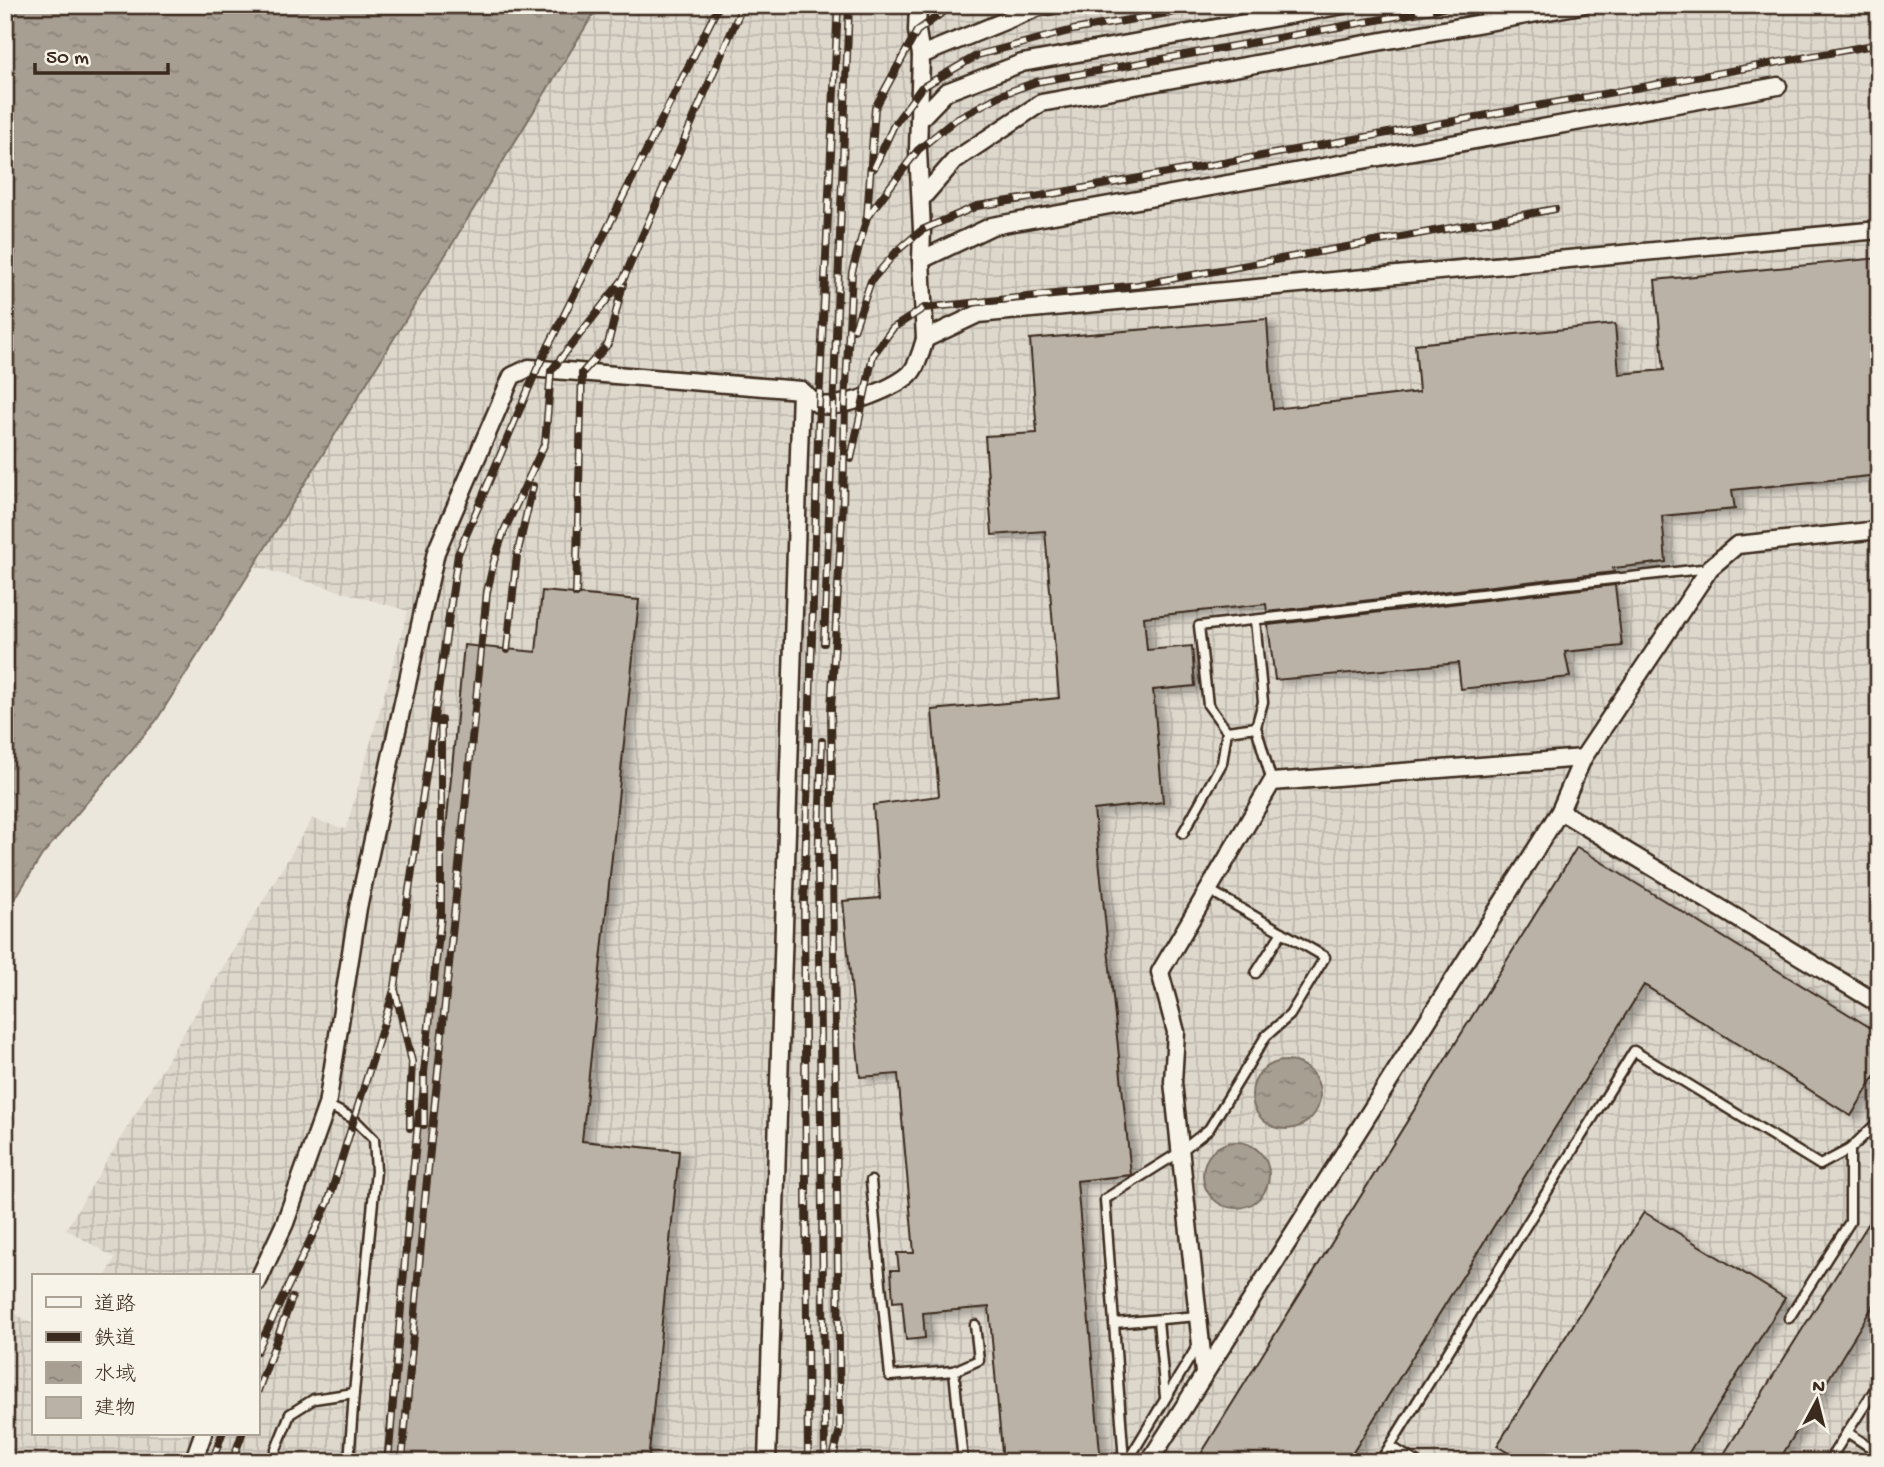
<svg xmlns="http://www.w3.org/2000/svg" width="1884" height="1467" viewBox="0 0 1884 1467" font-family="'Gochi Hand','Klee One',sans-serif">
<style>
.industrial{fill:url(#industrial-grid)}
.water{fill:url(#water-ripples);stroke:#7c7064;stroke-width:2}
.building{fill:#bab2a7;stroke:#3b2a1e;stroke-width:2;filter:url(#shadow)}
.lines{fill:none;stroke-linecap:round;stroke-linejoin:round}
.lane-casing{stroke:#3b2a1e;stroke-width:13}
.street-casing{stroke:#3b2a1e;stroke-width:21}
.lane{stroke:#f7f3e8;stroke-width:8}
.street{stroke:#f7f3e8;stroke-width:16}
.rail-casing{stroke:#3b2a1e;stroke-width:8}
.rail{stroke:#f7f3e8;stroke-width:5;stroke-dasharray:16;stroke-linecap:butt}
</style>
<defs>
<pattern id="industrial-grid" width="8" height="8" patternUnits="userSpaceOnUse" patternTransform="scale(1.75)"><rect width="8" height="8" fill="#ddd7cc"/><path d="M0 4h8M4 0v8" fill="none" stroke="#bfb9af"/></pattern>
<pattern id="water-ripples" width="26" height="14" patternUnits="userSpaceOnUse" patternTransform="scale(1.75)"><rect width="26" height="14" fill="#a89f93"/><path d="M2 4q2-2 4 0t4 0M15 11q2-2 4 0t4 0" fill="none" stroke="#8a8277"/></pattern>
<filter id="shadow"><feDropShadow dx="8" dy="4.5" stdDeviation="3.5" flood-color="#0004"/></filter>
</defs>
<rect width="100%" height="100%" fill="#ece7dc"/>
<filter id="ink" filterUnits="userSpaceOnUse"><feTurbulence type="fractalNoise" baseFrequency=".0143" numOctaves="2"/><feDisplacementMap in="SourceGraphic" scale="14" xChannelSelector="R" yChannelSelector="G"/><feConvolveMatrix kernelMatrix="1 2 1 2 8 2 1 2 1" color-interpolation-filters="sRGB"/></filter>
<g filter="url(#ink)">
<!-- industrial -->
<polygon class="industrial" points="599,5 1879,5 1879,1462 5,1462 5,1308 33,1324 33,1434 257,1434 257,1276 106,1276 115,1258 66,1229 312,819 346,829 408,611 254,566"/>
<!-- water -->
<g class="water">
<polygon points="8,5 599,5 254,566 156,721 42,855 5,915 5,10"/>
<circle cx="1286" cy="1095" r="34"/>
<circle cx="1236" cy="1175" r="33"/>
</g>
<!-- building -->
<g class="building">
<polygon points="1879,258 1879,475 1732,490 1735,509 1662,516 1666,562 1613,568 1614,572 1267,612 1266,604 1144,617 1147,650 1192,646 1195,686 1153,690 1163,802 1094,810 1131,1175 1077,1181 1100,1453 1020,1462 1003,1462 989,1307 923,1313 925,1338 906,1340 902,1301 893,1302 891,1270 899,1270 897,1253 914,1253 898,1074 860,1077 843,901 880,898 873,805 939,796 932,710 1059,698 1045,531 992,535 985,436 1037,433 1030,339 1267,319 1273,409 1419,392 1415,344 1615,324 1619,374 1664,370 1655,280"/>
<polygon points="1615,585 1622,646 1565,652 1570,677 1461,689 1458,663 1275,680 1268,625"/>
<polygon points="542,591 639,600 582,1141 679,1151 648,1462 384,1462 464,645 536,652"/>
<polygon points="1577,847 1879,1033 1879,1069 1851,1116 1644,985 1347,1462 1196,1462"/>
<polygon points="1879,1207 1879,1296 1778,1462 1719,1462"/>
<polygon points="1644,1212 1785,1298 1683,1462 1523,1462 1497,1446"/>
</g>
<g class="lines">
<!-- lane casing -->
<g class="lane-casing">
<g id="lane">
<polyline points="1255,620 1263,702 1256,727 1272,782"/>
<polyline points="1227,731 1256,727"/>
<polyline points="1183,833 1222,763 1227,731 1208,705 1199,626 1710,568"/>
<polyline points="1256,973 1282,932"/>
<polyline points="327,1105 354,1119 374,1139 376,1171 354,1393 349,1462"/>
<polyline points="871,1181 890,1376 954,1371 979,1360 975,1325"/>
<polyline points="1789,1318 1850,1222 1850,1149"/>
<polyline points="1158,1320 1165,1397"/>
<polyline points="1114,1323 1198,1316"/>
<polyline points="954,1371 963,1462"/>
<polyline points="1847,1432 1879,1453"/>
<polyline points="1390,1446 1416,1462"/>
<polyline points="271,1462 290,1414 314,1399 354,1393"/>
<polyline points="1124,1462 1105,1199 1180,1152 1209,1129 1266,1036 1290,1015 1325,957 1209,890"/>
<polyline points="1127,1462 1198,1345"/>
<polyline points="1380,1462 1634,1051 1820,1165 1850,1149 1879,1121"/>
<polyline points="1828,1462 1879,1383"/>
</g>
</g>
<!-- street casing -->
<g class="street-casing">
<g id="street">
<polyline points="918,5 917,31 921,55 918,150 922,230 921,260 925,339"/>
<polyline points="921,55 1039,7 1052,5"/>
<polyline points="919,120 946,92 1022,63 1344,5"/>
<polyline points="922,198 955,160 1041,103 1581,5"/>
<polyline points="921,260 992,226 1778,86"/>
<polyline points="1560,811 1879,1004"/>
<path d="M 257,1283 L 285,1223 L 327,1105 L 358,908 L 436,552 L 512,376 L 529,368 L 801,390 C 806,394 812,401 818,404 C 836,412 904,386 913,370 C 919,361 922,349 925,339 L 978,314 L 1879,230"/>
<polyline points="1204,1373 1173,1082 1176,1032 1160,972 1272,782 1583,758"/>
<polyline points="193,1462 203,1434"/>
<polyline points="767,1462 801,390"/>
<polyline points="1149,1462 1560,811 1583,758 1710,568 1737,545 1879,530"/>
</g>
</g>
<!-- lane -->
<use href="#lane" class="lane"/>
<!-- street -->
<use href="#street" class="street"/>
<!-- rail casing -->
<g class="rail-casing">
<g id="rail">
<polyline points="874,168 894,125 921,88 978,55 1073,30 1212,5"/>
<polyline points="867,217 918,150 956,119 1003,94 1036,82 1459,5"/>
<polyline points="854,330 871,281 897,251 922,230 977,206 1035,197 1879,44"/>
<polyline points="851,459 873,355 893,328 924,308 1138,285 1555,209"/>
<polyline points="576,594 582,373 608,344 623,284"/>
<polyline points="824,643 849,5"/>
<polyline points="507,650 517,555 533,486"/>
<polyline points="822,741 818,869 825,1462"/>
<polyline points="395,990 412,1062 410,1099 410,1128"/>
<polyline points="424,1125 424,1072 441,915 441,720"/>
<polyline points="257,1351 328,1203 395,987 458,554 537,369 719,5"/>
<polyline points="257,1393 292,1298"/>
<polyline points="212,1462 222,1434"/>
<polyline points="232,1462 242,1434"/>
<polyline points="388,1462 409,1212 419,1113"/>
<polyline points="402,1462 424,1209 487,592 494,561 504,531 545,443 551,371 624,278 743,5"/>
<polyline points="808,1462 804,903 819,404 838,5"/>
<polyline points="832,1462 840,1429 831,710 843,500 845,404 852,272 867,217 875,108 917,31 953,5"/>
</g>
</g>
<!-- rail -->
<use href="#rail" class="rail"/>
</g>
</g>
<!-- margin -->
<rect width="1884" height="1467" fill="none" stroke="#f7f3e8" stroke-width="28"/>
<rect x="14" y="14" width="1856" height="1439" fill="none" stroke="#3b2a1e" stroke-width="2.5" filter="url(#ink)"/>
<!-- legend -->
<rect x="32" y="1274" width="228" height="161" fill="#f7f3e8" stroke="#aca397" stroke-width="2"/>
<rect x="46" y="1297" width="35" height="10" fill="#f7f3e8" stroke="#aca397" stroke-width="2"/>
<text x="94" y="1310" font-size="21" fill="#3b2a1e">道路</text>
<rect x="46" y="1332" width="35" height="10" fill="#3b2a1e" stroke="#aca397" stroke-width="2"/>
<text x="94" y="1344" font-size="21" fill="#3b2a1e">鉄道</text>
<rect x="46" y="1362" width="35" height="21" fill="url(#water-ripples)" stroke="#aca397" stroke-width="2"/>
<text x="94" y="1380" font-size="21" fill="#3b2a1e">水域</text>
<rect x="46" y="1397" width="35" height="21" fill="#bab2a7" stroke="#aca397" stroke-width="2"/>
<text x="94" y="1414" font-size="21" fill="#3b2a1e">建物</text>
<!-- north arrow -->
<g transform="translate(1817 1401) rotate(7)" stroke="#f7f3e8" stroke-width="5" paint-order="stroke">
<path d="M0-5L12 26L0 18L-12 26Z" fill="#3b2a1e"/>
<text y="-10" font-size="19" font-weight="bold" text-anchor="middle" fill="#3b2a1e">N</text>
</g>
<!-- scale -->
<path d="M35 63v10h133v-10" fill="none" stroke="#3b2a1e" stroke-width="3.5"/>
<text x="46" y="63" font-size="21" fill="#3b2a1e" stroke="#f7f3e8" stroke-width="5" paint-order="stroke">50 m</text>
</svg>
